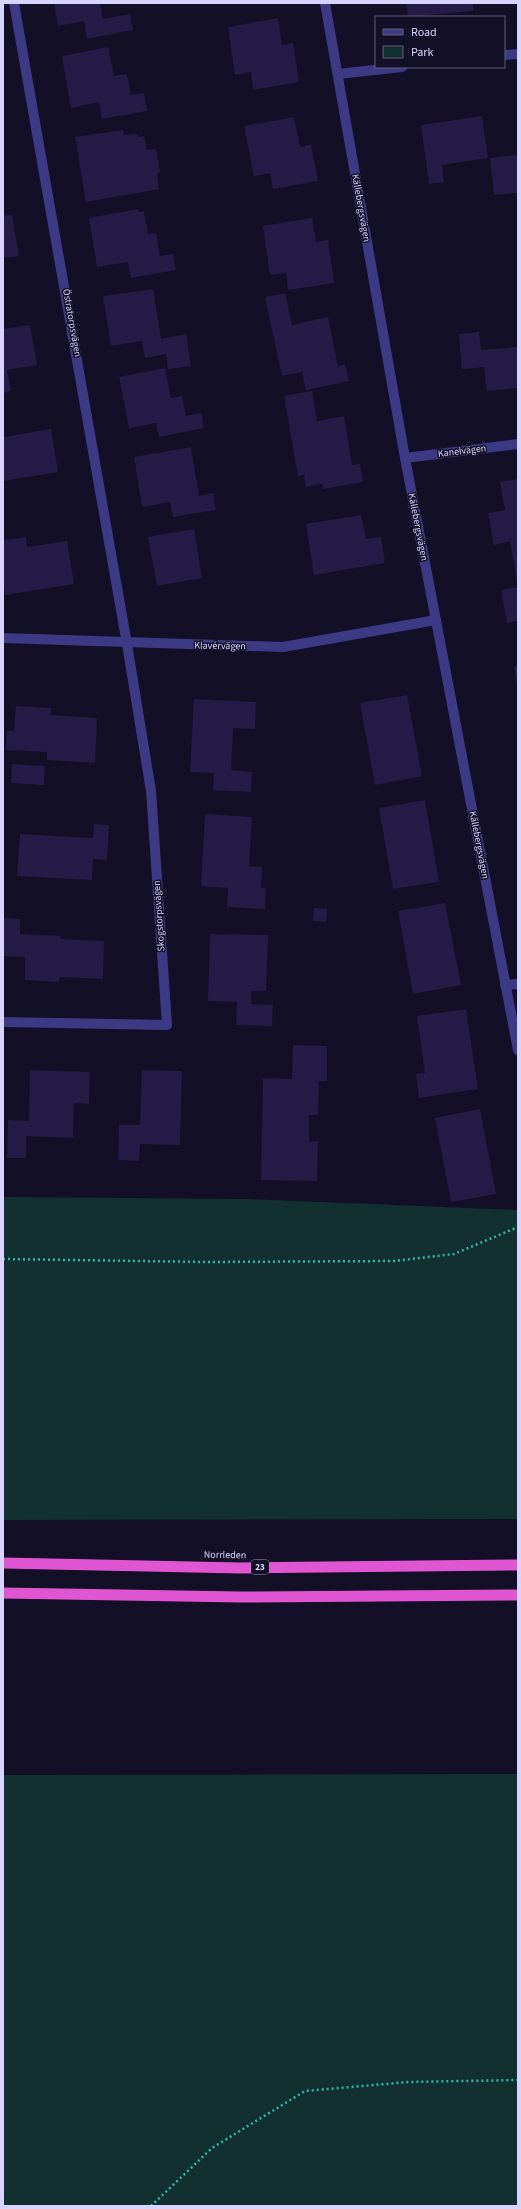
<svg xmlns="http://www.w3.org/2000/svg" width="521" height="2209" viewBox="0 0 521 2209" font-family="'Source Sans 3',sans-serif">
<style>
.green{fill:#12302f}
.building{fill:#241b47}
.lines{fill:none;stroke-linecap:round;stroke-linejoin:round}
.path{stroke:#2fb8b0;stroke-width:2.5;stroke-dasharray:2 3;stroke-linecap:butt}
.minor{stroke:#3d3a85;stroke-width:10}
.trunk{stroke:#e055d1;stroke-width:11}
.labels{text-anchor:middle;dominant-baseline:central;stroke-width:3;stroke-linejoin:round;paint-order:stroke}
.shield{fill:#130f26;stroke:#9e99be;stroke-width:1}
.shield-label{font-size:9px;font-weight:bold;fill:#d9d4ff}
.street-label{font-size:10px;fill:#d9d4ff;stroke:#130f26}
</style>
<rect width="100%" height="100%" fill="#130f26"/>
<!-- green -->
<g class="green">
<polygon points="3,1197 248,1199 518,1210 518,1519 3,1520"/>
<polygon points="518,1774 518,2206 3,2206 3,1775"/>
</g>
<!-- building -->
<g class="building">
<polygon points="54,3 100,3 103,19 130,14 133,30 87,39 84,21 58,26"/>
<polygon points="406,3 473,3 473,11 408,17"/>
<polygon points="278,18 282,45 293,43 299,82 253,90 251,72 235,75 228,27"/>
<polygon points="108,47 114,76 127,74 131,95 144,93 147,111 102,119 99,102 71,108 62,56"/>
<polygon points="482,116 488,158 442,165 444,182 429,184 421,125"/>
<polygon points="294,117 300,147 311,145 318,181 273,189 270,173 254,176 244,126"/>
<polygon points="123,130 124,135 137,134 138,137 144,136 147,150 156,149 160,172 157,173 159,189 86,202 75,137"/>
<polygon points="518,155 518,193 494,195 490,158"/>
<polygon points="138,209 139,212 144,211 148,234 156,233 160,256 173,254 176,270 131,278 128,262 97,267 89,218"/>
<polygon points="12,215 19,256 3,258 3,216"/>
<polygon points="312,218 316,242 328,240 334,283 288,290 286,273 270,275 263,226"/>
<polygon points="153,289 161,339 186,334 191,366 168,369 166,354 145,358 142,341 111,346 103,296"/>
<polygon points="285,293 292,325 328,317 338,366 345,364 349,381 306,390 302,372 282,376 265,297"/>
<polygon points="30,325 37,365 7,370 11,391 3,393 3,329"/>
<polygon points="479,332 481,350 518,347 518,388 487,391 484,367 462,369 459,334"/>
<polygon points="165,368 171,398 182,396 186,416 201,413 204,428 159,437 156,423 129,428 119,377"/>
<polygon points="312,391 317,421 344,416 352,465 360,464 363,482 323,489 322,484 306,487 304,475 298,476 284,396"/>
<polygon points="51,429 58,472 3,481 3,437"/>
<polygon points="191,447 199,496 213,493 216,510 173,517 170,502 142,507 134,457"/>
<polygon points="518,479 518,580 517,581 510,541 494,545 488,513 505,510 500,482"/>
<polygon points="361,515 366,539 381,537 385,563 314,575 306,524"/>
<polygon points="194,529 202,578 157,586 148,537"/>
<polygon points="26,537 27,547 67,541 74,584 5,595 3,583 3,540"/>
<polygon points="518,587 518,621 507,623 501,590"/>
<polygon points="518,666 518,684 517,684 514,667"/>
<polygon points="407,695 422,776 375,785 360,703"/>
<polygon points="194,699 256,702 255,729 233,728 231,770 252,772 251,792 213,790 214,773 190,772"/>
<polygon points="16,706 51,708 50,715 97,718 95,763 47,760 47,752 6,750 7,731 14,731"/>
<polygon points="12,764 45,766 44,785 11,783"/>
<polygon points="425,800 439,882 393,889 379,808"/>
<polygon points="205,814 252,817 249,866 262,867 261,888 266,888 265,909 227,907 228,888 201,886"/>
<polygon points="94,824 109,825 107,860 93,859 92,880 17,876 20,834 93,838"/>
<polygon points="445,903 461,985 413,994 398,911"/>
<polygon points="314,908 327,909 326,922 313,921"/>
<polygon points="3,918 20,919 20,934 61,936 60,939 104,941 103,979 59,977 59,982 25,980 25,957 3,956"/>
<polygon points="210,934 268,935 266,991 251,991 251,1004 273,1005 272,1026 236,1025 237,1002 208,1001"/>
<polygon points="466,1009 478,1089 419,1098 416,1074 425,1073 417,1016"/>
<polygon points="293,1045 327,1046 327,1081 319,1081 318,1115 309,1115 309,1142 318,1141 317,1181 261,1180 263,1078 292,1079"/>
<polygon points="30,1070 90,1072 89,1104 74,1103 73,1138 26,1136 26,1158 7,1158 8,1120 29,1121"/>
<polygon points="142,1070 182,1071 180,1145 140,1144 139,1161 118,1160 119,1125 140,1125"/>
<polygon points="480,1109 496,1194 451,1202 435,1118"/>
</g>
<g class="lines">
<!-- path -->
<g class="path">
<polyline points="3,1259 206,1262 394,1261 454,1254 518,1227"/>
<polyline points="151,2206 212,2148 305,2091 408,2082 518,2080"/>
</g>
<!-- minor -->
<g class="minor">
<polyline points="325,3 405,458 518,1050"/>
<polyline points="504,55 518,54"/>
<polyline points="338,74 402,67"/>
<polyline points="405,458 518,444"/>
<polyline points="3,638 283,647 436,620"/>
<polyline points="505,985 518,984"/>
<polyline points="3,1022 167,1025 151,791 127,644 14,3"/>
</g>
<!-- trunk -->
<g class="trunk">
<polyline points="3,1563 240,1568 518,1565"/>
<polyline points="3,1593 240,1597 518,1595"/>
</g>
</g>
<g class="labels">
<!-- shield labels -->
<rect class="shield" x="251" y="1560" width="18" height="14" rx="3"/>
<g class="shield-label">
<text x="260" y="1567">23</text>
</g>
<!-- street labels -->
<g class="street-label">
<text transform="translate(361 208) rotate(80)">Källebergsvägen</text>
<text transform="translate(72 323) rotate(80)">Östratorpsvägen</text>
<text transform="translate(462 451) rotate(-7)">Kanelvägen</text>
<text transform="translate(418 527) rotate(79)">Källebergsvägen</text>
<text transform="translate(220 646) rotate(1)">Klavérvägen</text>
<text transform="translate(479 845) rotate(79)">Källebergsvägen</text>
<text transform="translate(159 916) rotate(-94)">Skogstorpsvägen</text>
<text transform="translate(225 1555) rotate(1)">Norrleden</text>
</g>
</g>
<!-- border -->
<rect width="521" height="2209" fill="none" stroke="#d9d4ff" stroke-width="8"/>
<!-- legend -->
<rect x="375" y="16" width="130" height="52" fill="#130f26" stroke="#625e7d"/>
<rect x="383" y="29" width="20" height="6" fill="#3d3a85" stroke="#625e7d"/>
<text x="411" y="36" font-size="12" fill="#d9d4ff">Road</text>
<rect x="383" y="46" width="20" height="12" fill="#12302f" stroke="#625e7d"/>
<text x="411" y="56" font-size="12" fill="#d9d4ff">Park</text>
</svg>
